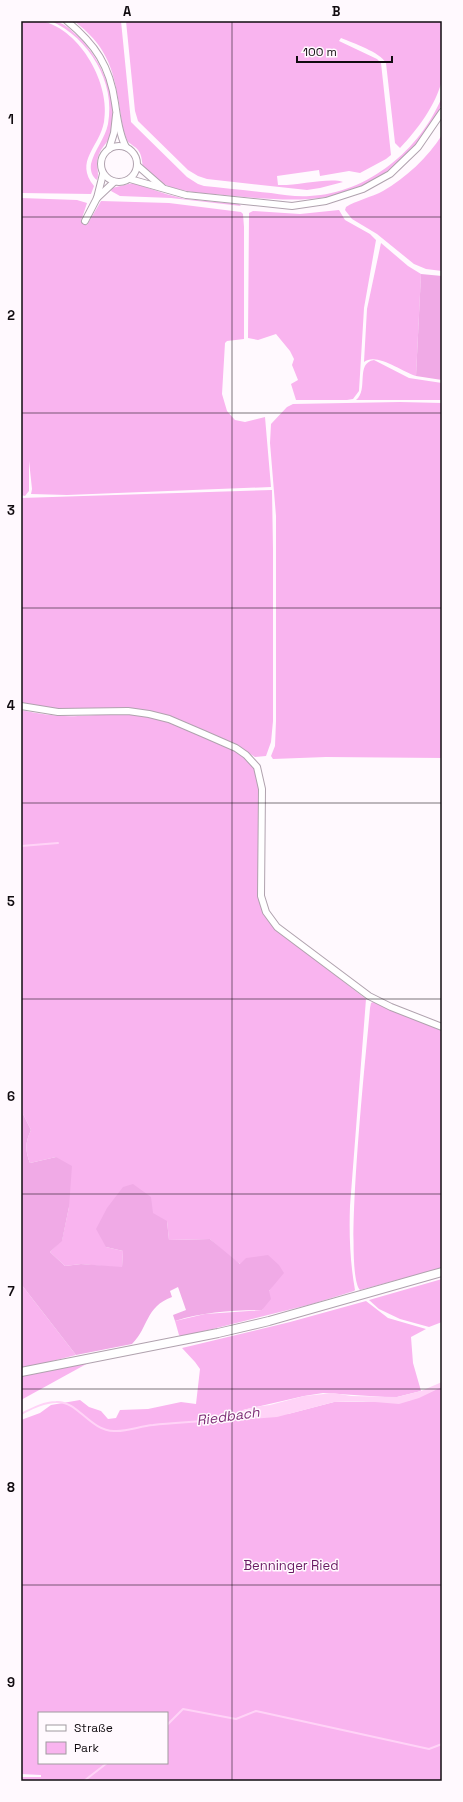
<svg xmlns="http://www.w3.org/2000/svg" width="463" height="1802" viewBox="0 0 463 1802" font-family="'Space Grotesk',sans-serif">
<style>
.green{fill:#f9b4ef;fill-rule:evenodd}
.forest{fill:#f0aae6}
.water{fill:#ffd3f7}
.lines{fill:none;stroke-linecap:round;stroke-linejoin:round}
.stream{stroke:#ffd3f7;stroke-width:2}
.street-casing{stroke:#b0a2ae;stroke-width:8}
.secondary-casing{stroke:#b0a2ae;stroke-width:10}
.street{stroke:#fff;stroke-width:6}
.secondary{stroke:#fff;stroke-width:8}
.grid{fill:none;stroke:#110c10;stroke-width:1;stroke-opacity:0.55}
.labels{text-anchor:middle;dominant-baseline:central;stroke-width:3;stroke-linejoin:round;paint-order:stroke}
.park-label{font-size:13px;fill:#6a1a63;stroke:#fff9fe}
.water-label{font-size:14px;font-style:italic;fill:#7f2f77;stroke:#fff9fe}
.neatline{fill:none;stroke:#110c10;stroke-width:1.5}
.grid-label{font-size:13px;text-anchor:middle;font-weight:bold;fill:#110c10}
</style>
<rect width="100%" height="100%" fill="#fff9fe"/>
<!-- green -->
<g class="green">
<path d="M 21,21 C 28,21 36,20 42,21 C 81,30 111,85 104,122 C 99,148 74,161 94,186 L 91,194 L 21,193 Z"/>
<path d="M 51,21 C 60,21 67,26 73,32 C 99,53 118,96 112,130 C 110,142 101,146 98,157 C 95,165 100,173 97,180 C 92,177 90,170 91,164 C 94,150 105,139 108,124 C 116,82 89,38 51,21 Z"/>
<path d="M 74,21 L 121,21 L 131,122 L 187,177 L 198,184 L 204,186 C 226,188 249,191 271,193 C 284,195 297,197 310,196 C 368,193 420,150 442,97 C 442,114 427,132 417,144 C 360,206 310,203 233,196 C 209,193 178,194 156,180 C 152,176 147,172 143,168 C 142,162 142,155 138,150 C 135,146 129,144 127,140 C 122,129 121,115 119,104 C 113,65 105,45 74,21 Z"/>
<path d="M 126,21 L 442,21 C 442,36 445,67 442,80 C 436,105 417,130 400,148 L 395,143 L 386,63 C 380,52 353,43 341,38 L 339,41 L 377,59 L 381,63 L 391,155 L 386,159 L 360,173 L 349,171 L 320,176 L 319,170 L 277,176 L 278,185 C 296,186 330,177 343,182 L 320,188 L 307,190 L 207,179 L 198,176 L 188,170 L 138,121 L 135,111 Z"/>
<path d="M 442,135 L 442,271 L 426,269 L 414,264 L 377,234 L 352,219 L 345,210 L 346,207 C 355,201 372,197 383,191 C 406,178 428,157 442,135 Z"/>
<polygon points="133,183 166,194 185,199 239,204 241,206 171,198 120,196 111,191 112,188"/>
<polygon points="21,198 77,200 87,203 81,221 87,225 101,201 169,203 241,212 243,214 244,227 244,339 227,341 225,343 222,394 227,411 235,420 245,422 265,417 271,487 67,495 31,494 32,489 29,461 29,491 25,496 21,495"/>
<polygon points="339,210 345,220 370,234 376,240 364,308 359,391 353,399 347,400 296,400 291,384 298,380 292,365 294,359 290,351 276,334 258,340 248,338 249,215 249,213 253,211 300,214"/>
<path d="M 381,243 L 408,266 L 421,274 L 416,376 C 401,371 376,352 364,362 L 367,309 Z"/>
<path d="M 374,360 L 409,378 L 442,383 L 442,400 L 356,400 C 369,390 355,363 374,360 Z"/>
<polygon points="400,402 442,403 442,758 326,757 273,759 271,756 275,746 276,721 276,516 270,443 271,424 287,407 293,404"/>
<polygon points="272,490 273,550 273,721 271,742 266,756 255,757 235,744 168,716 150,711 129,708 54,709 21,703 21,498"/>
<path d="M 21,710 C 40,714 59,717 78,716 C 95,716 112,713 129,714 C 160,716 187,730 215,742 C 230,748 249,755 255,771 C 266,800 259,854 258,886 C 259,904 263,919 278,931 L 366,999 L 350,1206 C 349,1235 350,1262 355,1290 L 354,1291 L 312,1304 L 181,1337 L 179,1335 L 175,1321 L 205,1314 L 262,1310 L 269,1291 L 273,1285 L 231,1258 L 210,1239 L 169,1240 L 167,1221 L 106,1247 L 123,1251 L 122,1268 L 81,1264 L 65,1266 L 50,1252 L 62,1240 L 69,1207 L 56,1157 L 30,1163 C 25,1150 25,1143 31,1130 L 21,1110 Z"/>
<path d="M 373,1002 L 442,1031 L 442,1268 L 360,1290 C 342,1272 367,1047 370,1008 L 371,1003 Z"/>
<polygon points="442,1279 442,1322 429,1327 400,1319 379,1309 369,1300"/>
<polygon points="21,1284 76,1355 21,1369"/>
<path d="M 366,1301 L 388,1318 L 426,1329 L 411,1337 L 413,1363 L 421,1391 L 397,1397 L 385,1397 L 323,1393 L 304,1396 L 243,1410 L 288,1414 L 334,1402 L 408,1401 L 442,1386 L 442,1780 L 21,1781 L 21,1777 L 41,1777 L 41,1775 L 21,1774 L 21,1420 L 40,1413 L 51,1405 L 80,1400 L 89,1407 L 101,1411 L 108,1419 L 116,1418 L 120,1410 L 148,1409 L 181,1402 L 196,1404 L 200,1369 L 195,1362 L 182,1348 L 290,1322 ZM 39,1713 L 167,1713 L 167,1763 L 39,1763 Z"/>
<polygon points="90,1362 21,1400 21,1376"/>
</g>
<!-- forest -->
<g class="forest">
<polygon points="421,274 442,276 442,380 416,376"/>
<path d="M 21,1110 L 31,1130 C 25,1143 25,1150 30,1163 L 56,1157 L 72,1166 L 69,1207 L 62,1241 L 50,1252 L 65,1266 L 81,1264 L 122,1267 L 123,1251 L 106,1247 L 96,1229 L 107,1208 L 123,1187 L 133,1184 L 151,1197 L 153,1213 L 167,1221 L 169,1240 L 210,1239 L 240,1264 L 246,1258 L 268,1255 L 279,1265 L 284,1273 L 269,1291 L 271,1299 L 262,1310 C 233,1310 203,1312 175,1321 L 173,1315 L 186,1310 L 178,1287 L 170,1291 L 172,1297 C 145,1307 149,1327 132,1344 L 76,1355 L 21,1284 Z"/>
</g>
<!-- water -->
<polygon class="water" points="442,1382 442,1387 419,1398 399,1404 363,1401 334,1402 277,1417 238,1420 227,1419 243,1410 254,1407 270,1405 304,1396 334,1393 351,1396 397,1397 421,1391"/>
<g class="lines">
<!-- stream -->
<g class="stream">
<polyline points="21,846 58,843"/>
<path d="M 21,1414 C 31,1409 44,1402 56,1402 C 77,1400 90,1431 114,1431 C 127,1432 140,1426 153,1425 C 178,1422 204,1422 229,1418"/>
<polyline points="167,1725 183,1709 236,1719 256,1711 429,1749 442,1744"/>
<polyline points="84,1781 107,1763"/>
</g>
<!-- street casing -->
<g class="street-casing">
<g id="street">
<path d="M 67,21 C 95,44 110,66 115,103 C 117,116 119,135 126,147"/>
<circle cx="119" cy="164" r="18"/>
<polyline points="109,149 114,133 116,115"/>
<polyline points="138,166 162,187"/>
<polyline points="130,179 186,195 292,206 326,201 363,189 390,174 418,147 442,112"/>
<polyline points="97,198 114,182"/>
<polyline points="85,221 97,198 103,174"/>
<polyline points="21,706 58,712 128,711 149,714 169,719 204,734 236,748 246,755 257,767 262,789 261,896 266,912 277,927 369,996 391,1007 442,1027"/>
</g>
</g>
<!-- secondary casing -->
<g class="secondary-casing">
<polyline id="secondary" points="21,1372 218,1333 269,1321 442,1272"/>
</g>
<!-- street -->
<use href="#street" class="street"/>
<!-- secondary -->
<use href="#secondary" class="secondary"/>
</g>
<!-- grid -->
<path class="grid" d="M 232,21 L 232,1781M 21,217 L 442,217M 21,413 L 442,413M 21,608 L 442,608M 21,803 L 442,803M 21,999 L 442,999M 21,1194 L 442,1194M 21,1389 L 442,1389M 21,1585 L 442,1585"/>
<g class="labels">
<!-- park labels -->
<g class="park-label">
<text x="291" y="1565">Benninger Ried</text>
</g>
<!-- water labels -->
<g class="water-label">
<text transform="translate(228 1416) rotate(-8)">Riedbach</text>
</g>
</g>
<!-- border -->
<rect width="463" height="1802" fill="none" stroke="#fff9fe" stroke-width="44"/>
<!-- legend -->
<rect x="38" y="1712" width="130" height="52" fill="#fff9fe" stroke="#a09a9f"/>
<rect x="46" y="1725" width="20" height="6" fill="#ffffff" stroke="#a09a9f"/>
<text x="74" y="1732" font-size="12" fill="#110c10">Straße</text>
<rect x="46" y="1742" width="20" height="12" fill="#f9b4ef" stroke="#a09a9f"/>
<text x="74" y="1752" font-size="12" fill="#110c10">Park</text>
<!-- scale -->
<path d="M297 56v6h95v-6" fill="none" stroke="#110c10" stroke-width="2"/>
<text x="303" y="56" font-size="12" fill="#110c10" stroke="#fff9fe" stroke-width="3" paint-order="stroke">100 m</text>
<rect x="22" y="22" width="419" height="1758" class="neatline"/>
<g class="grid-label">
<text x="127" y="16">A</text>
<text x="336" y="16">B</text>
<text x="11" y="124">1</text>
<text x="11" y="320">2</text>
<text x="11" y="515">3</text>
<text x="11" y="710">4</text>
<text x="11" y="906">5</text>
<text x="11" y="1101">6</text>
<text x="11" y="1296">7</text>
<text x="11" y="1492">8</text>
<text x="11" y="1687">9</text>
</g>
</svg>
